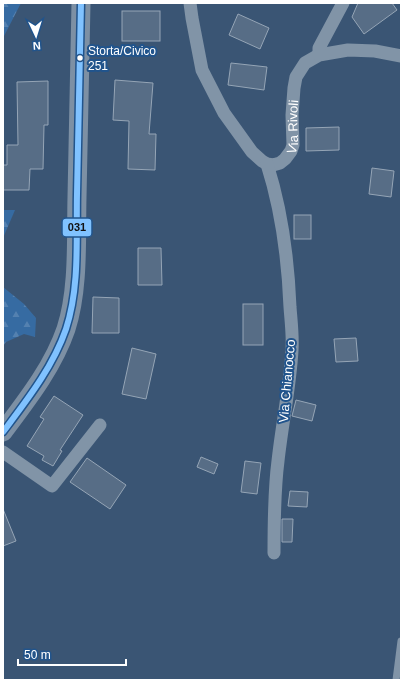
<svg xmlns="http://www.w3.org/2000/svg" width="404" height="683" viewBox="0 0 404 683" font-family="Arial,sans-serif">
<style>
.forest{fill:url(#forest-firs)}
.building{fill:#576d86;stroke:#95a5b6}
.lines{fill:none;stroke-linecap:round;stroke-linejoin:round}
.lane{stroke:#8194a7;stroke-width:7}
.street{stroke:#8194a7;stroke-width:13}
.secondary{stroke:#7d90a4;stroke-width:19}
.bus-1-casing{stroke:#21548c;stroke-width:9}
.bus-1{stroke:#80c2ff;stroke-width:6}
.bus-dot{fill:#fff;stroke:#21548c;stroke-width:1.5}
.labels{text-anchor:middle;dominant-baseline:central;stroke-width:4;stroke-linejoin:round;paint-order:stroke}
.bus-label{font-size:12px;fill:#fff;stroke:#21548c;text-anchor:start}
.street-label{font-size:13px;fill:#fff;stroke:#21548c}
.line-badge{stroke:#21548c;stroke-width:1.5}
.pale-badge-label{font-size:11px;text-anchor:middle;font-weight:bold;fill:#111}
</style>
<defs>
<pattern id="forest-firs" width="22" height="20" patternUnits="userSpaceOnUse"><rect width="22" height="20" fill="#366ba2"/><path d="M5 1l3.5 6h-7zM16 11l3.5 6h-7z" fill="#5481b0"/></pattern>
</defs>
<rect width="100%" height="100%" fill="#3a5574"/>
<!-- forest -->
<g class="forest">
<polygon points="3,3 21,3 3,38"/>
<polygon points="3,210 15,210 3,238"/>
<polygon points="3,287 24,304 36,318 35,337 24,334 6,342 3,346"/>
</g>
<!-- building -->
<g class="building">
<polygon points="358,3 392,3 397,10 364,34 352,17"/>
<rect x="122" y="11" width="38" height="30"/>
<polygon points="238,14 269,28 260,49 229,35"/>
<polygon points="231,63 267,67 264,90 228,85"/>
<polygon points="115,80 153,83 149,134 156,134 155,170 128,169 129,121 113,120"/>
<polygon points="48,81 48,125 44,125 43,169 30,169 29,190 3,190 3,165 7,165 7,145 18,145 17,82"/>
<polygon points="339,127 339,150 306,151 306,128"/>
<polygon points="372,168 394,171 391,197 369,194"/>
<rect x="294" y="215" width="17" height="24"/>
<polygon points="138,248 161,248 162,285 138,285"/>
<polygon points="93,297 119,298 119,333 92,333"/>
<rect x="243" y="304" width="20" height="41"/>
<polygon points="356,338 358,361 336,362 334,339"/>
<polygon points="132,348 156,354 146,399 122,394"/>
<polygon points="54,396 83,415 60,450 62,451 53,466 42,460 44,456 27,446 44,419 40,417"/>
<polygon points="296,400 316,405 312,421 292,416"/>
<polygon points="201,457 218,464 214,474 197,467"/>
<polygon points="87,458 126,485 110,509 70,482"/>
<polygon points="245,461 261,463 257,494 241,492"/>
<polygon points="290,491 308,492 307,507 288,506"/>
<polygon points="3,509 16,541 3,546"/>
<polygon points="282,519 293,519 292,542 282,542"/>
</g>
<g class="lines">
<!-- lane -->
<polyline class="lane" points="396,680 401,641"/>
<!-- street -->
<g class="street">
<path id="s1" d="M 190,3 L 192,18 L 202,70 L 224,113 L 252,152 L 262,161 L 267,164 L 273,165 L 280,163 L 285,159 L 291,151 L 293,145 L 292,115 L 294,88 L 296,77 L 305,63 L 319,55 L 348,50 L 375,51 L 401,56"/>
<polyline points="319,55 319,48 343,3"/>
<path d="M 267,164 C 282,211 288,258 290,307 C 291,321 293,336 292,350 C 290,387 282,424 278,461 C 274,492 274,522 274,553"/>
<polyline points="3,452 52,486 100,425"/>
</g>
<!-- secondary -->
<path class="secondary" d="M 3,432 C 27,400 53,367 66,329 C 79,289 76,238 77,197 C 78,132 80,68 81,3"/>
<!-- bus-1 casing -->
<g class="bus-1-casing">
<path id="bus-1" d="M 3,432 C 27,400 53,367 66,329 C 80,286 76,238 77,194 C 78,130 80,67 81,3"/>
</g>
<!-- bus-1 -->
<use href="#bus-1" class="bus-1"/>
</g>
<!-- markers -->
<circle class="bus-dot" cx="80" cy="58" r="3.5"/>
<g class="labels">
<!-- bus labels -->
<g class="bus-label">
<text x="88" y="51">Storta/Civico<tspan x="88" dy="15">251</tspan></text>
</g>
<!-- street labels -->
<g class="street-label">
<text stroke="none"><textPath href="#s1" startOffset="238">Via Rivoli</textPath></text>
<text transform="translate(287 381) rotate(-85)">Via Chianocco</text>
</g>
</g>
<rect class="line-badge" x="62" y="218" width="30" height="19" rx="4" fill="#80c2ff"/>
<g class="pale-badge-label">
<text x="77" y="231">031</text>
</g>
<!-- border -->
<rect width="404" height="683" fill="none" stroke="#ffffff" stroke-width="8"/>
<!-- north arrow -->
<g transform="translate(36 36) rotate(176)" stroke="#21548c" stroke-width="3" paint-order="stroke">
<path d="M0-3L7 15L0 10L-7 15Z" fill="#ffffff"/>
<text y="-6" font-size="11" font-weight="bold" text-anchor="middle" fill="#ffffff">N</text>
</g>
<!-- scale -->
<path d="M18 659v6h108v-6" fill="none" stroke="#ffffff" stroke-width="2"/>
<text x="24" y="659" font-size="12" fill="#ffffff" stroke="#21548c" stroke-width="3" paint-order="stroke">50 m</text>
</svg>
